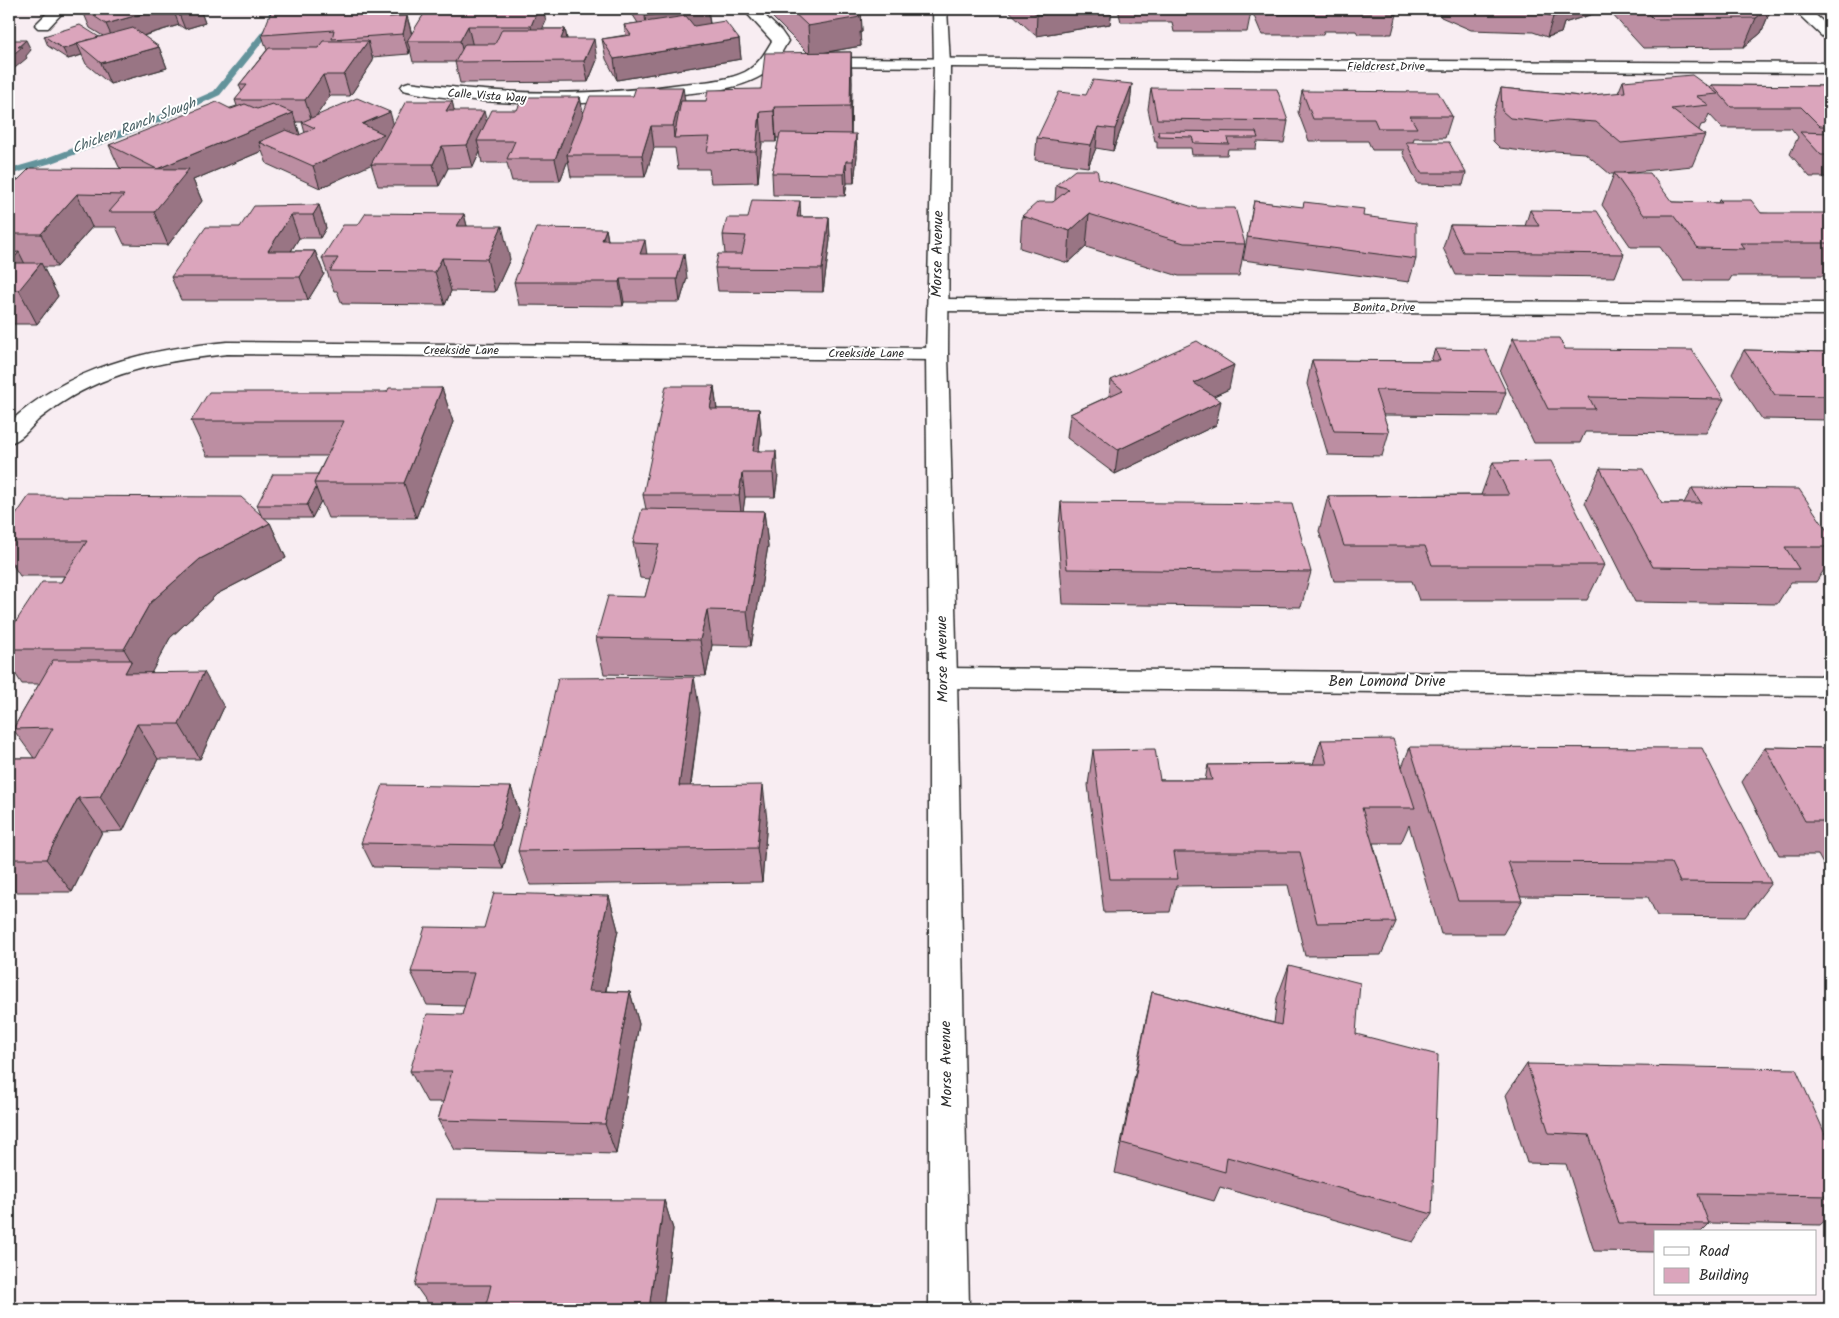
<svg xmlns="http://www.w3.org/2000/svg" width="1839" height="1318" viewBox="0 0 1839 1318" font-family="Kalam,sans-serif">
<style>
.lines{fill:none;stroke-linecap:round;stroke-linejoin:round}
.stream{fill:#63939b;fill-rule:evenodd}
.minor-casing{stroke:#2b2b2b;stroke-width:3}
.tertiary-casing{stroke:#2b2b2b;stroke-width:3}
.minor{fill:#fff;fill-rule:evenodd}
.tertiary{fill:#fff;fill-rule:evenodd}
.wall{fill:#bc8ea2;stroke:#2b2b2b;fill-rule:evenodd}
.shaded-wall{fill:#997484;stroke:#2b2b2b}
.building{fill:#dba5bc;stroke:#2b2b2b}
.labels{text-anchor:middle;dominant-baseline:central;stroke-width:4;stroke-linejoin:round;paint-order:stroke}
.far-street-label{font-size:12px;fill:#2b2b2b;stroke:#fff}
.far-water-label{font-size:14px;font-style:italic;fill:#475f63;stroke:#fff}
.street-label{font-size:15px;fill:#2b2b2b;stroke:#fff}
</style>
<rect width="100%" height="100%" fill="#f8edf2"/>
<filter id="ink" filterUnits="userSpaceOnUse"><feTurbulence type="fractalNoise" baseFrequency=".02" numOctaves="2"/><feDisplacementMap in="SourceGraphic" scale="10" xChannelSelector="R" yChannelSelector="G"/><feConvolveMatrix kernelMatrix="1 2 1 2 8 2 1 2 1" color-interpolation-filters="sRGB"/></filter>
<g filter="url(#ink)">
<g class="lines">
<!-- stream -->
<polygon class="stream" points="269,9 277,9 277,24 220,95 161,122 55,162 9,175 9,169 47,158 153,118 214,91 268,24"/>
<!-- minor casing -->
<g class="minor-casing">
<g id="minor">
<polygon points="51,9 66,9 48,28 38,28 35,25"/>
<path d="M 743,9 L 758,9 L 781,31 L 788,41 C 780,55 772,71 757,78 C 734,90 707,91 683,94 C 610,104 537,107 463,99 C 443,97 423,95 403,90 L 401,87 L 403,84 L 409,82 C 501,95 590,97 682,84 C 703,82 726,81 745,72 C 758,65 765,53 772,41 Z"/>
<polygon points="1793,9 1809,9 1830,28 1830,41 1825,39"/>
<polygon points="814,58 1830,63 1830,73 808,66 806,63 808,60"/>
<polygon points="937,299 1830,303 1830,315 937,311 930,309 927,305 930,301"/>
<path d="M 227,342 L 937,348 L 945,349 L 948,354 L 945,359 L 937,360 L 227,354 C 170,360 112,370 63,402 C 55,407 46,414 38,420 C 29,429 22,440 9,443 L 9,423 C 68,367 147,349 227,342 Z"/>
<polygon points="943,668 1830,676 1830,696 943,688 933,685 929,678 933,671"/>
</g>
</g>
<!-- tertiary casing -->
<g class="tertiary-casing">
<polygon id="tertiary" points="933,9 947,9 950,64 948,354 957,678 969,1309 929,1309 929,678 926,354 934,64"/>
</g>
<!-- minor -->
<use href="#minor" class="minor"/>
<!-- tertiary -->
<use href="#tertiary" class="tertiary"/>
</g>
<!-- wall -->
<g class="wall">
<polygon points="82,9 200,9 205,23 185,29 179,25 143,36 159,47 167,68 110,84 86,64 82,55 68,59 48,46 44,36 99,37 103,36 90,28"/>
<path d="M 279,9 L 391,9 L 391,10 L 393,17 L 407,16 L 412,34 L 427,9 L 546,21 L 542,29 L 565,29 L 567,39 L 597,60 L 588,82 L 460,83 L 455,62 L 413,62 L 410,49 L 409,54 L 372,57 L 373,61 L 350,96 L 330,96 L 316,116 L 393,124 L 452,101 L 454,111 L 487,121 L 517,110 L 580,97 L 583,113 L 685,101 L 706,101 L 761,89 L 807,52 L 764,9 L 861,9 L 862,32 L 860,32 L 861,46 L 827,52 L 851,52 L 852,82 L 851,134 L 857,156 L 854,183 L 847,183 L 845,196 L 773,195 L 772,173 L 779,138 L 776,138 L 776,142 L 762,142 L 758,182 L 711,183 L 709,169 L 678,169 L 675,148 L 654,148 L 645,177 L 571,177 L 568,160 L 560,181 L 512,181 L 507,163 L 482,163 L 480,152 L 473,167 L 448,168 L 439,186 L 378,186 L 371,164 L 320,188 L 267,164 L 262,151 L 193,180 L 202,201 L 168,245 L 124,244 L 116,227 L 92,227 L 57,267 L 43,267 L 58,296 L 37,324 L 9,324 L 9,180 L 18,180 L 123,169 L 119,167 L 109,145 L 237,106 L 235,100 L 242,92 L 239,85 L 267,50 L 262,35 L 280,11 ZM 296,122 L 303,122 L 302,122 L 305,133 L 300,135 Z"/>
<polygon points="629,9 708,9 710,23 739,39 741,59 617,80 606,59 602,39 626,35 624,25 638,23"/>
<polygon points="1007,9 1112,9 1110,24 1036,36"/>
<polygon points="1118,9 1249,9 1251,12 1247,32 1174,32 1172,22 1121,22"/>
<polygon points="1251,9 1393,9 1397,14 1392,34 1358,34 1356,31 1324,31 1323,35 1262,35"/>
<polygon points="1437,9 1598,9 1596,13 1564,23 1561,33 1547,37 1533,32 1471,30 1441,17"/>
<polygon points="1610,9 1771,9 1761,33 1744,47 1643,48 1609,11"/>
<polygon points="1623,81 1710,88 1712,85 1830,86 1830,177 1810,177 1790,154 1798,137 1791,128 1722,128 1709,114 1705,124 1701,125 1699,130 1705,135 1692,166 1623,173 1672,202 1718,203 1719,200 1761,213 1830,217 1830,276 1732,276 1729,281 1684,281 1660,247 1631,247 1602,205 1614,174 1610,174 1585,153 1554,151 1537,153 1500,148 1493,141 1492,118 1501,88 1580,96 1618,93"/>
<polygon points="1132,84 1130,105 1113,151 1096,148 1088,167 1035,160 1037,138"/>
<polygon points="1151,88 1288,121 1284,143 1257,142 1256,149 1228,149 1227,155 1192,155 1191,148 1157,148 1157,141 1155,141 1148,109"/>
<polygon points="1302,91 1452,116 1445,138 1414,138 1413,142 1466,173 1463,185 1418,184 1403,153 1404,150 1372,150 1368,141 1309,141 1298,112"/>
<polygon points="1099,179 1245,244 1239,276 1179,276 1086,247 1068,263 1020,248 1022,216 1055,201 1056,185"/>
<polygon points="1254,201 1363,216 1416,259 1409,282 1243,260"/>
<polygon points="319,205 326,228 320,238 299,238 291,251 315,251 324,274 308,300 181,300 171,277 240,227"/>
<polygon points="1530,210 1624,254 1615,277 1456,275 1443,248 1450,225 1525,226"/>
<polygon points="464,214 467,226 510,259 495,292 451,291 445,305 342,304 337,291 334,291 322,258 358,225"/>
<polygon points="801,217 829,217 830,240 823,292 718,291 715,268 725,254 723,235"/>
<polygon points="606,229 608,240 647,254 687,278 680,302 624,302 623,306 519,305 514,282"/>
<polygon points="1513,338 1565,349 1724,399 1706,433 1585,432 1580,443 1534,443 1500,372"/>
<polygon points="1435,349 1506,392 1497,416 1383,415 1389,432 1382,456 1328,455 1307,384 1312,360 1431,361"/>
<polygon points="1744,350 1830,352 1830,420 1762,419 1732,374"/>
<polygon points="1111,380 1229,389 1214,396 1216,425 1115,474 1067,438 1070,414 1109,396"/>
<polygon points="714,386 717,409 759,409 761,433 759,451 778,475 775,497 745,497 743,511 764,511 768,546 751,646 712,645 706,676 604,674 596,638 645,597 650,579 640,578 633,543 646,509 643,495"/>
<polygon points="442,388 453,422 416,518 328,518 321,501 312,518 264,518 270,523 286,558 217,594 170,638 151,672 224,707 200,759 158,759 123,831 102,832 72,892 16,892 9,883 9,758 34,758 13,729 39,684 22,684 9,664 9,632 61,582 64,576 20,576 9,559 9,525 261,515 257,505 318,474 327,456 207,456 191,421 387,392"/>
<polygon points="1493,462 1604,565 1587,600 1419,600 1412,581 1334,581 1319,531 1328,496 1481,495"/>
<polygon points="1600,468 1662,503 1684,503 1692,488 1830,535 1830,561 1816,582 1791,582 1777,604 1635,602 1585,503"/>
<polygon points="1061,502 1311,572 1301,607 1063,604 1058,537"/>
<polygon points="700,712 691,786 767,820 762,882 530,885 518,851"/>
<polygon points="1321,740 1402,767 1410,747 1771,883 1745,917 1657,916 1648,897 1520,896 1522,901 1503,934 1441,934 1409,825 1401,843 1373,843 1396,922 1381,955 1305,956 1288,885 1176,886 1170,912 1104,913 1088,785 1093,750 1160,780 1205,780 1208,765 1313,764"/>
<polygon points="1765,747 1830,748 1830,877 1818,855 1779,855 1742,782"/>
<polygon points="511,787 519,811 503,869 373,867 361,843"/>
<polygon points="609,896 618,930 606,991 630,992 639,1024 616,1154 455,1150 438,1120 443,1102 427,1102 410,1071 462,1015 465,1006 427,1005 411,972 484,928"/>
<polygon points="1289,965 1356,1034 1432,1214 1413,1242 1220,1187 1214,1201 1115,1173 1145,1024 1152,992 1274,1023 1277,998"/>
<polygon points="1527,1064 1830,1145 1830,1216 1820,1225 1708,1223 1709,1224 1701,1232 1655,1232 1655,1252 1594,1251 1566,1164 1527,1163 1506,1095"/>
<polygon points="664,1200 673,1229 663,1309 432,1309 415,1285"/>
</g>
<!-- shaded-wall -->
<g class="shaded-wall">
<polygon points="9,9 18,9 9,18"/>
<polygon points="159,9 173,9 179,25 115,44 106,24"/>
<polygon points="177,9 200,9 205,23 185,29"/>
<polygon points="377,9 391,9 383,22 377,11"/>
<polygon points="538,9 543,9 546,21 535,46 531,26"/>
<polygon points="689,9 708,9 710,26 647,36 645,16"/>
<polygon points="847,9 861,9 862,32 860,32 861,46 810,55 808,26"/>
<polygon points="1081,9 1112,9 1110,24 1036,36 1037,15"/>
<polygon points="1562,9 1598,9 1596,13 1564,23 1561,33 1547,37 1553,17"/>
<polygon points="1768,9 1771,9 1761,33 1744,47 1756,18"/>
<polygon points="391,10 397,30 389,17"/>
<polygon points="407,16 412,36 407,41 410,49 409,54 403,34"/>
<polygon points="468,26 473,47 465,61 460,41"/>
<polygon points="565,29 569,50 561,39"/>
<polygon points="594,39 597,60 588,82 584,61"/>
<polygon points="739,39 741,59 617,80 614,59"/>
<polygon points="26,40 31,50 26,56 27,58 10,72 9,70 9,58"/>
<polygon points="368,41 373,61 350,96 344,75"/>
<polygon points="77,44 82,55 68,59 63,49"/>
<polygon points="159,47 167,68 110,84 101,63"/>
<polygon points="851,52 852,82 851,137 850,106"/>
<polygon points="323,75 330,96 312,122 305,100"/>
<polygon points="1132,84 1130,105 1113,151 1115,129"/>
<polygon points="683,87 686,109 674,138 673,126"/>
<polygon points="580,97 584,119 567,155 568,160 560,181 555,159"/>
<polygon points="452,101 457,122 446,111"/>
<polygon points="774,107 776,138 776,142 774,111"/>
<polygon points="484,111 489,132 477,141 480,152 473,167 467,145"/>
<polygon points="390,112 396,133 390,156 320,188 313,166 362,124"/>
<polygon points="760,112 762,142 758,182 756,151"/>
<polygon points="293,113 300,135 259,142 262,151 193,180 202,201 168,245 154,212 157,169"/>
<polygon points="651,126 654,148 645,177 642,155"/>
<polygon points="1098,127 1096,148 1088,167 1091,145"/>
<polygon points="856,134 857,156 854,183 853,161"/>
<polygon points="442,146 448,168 439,186 433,164"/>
<polygon points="846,161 847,183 845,196 844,174"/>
<polygon points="77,194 92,227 57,267 41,234"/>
<polygon points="800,201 801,223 797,217"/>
<polygon points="319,205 326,228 320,238 313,215"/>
<polygon points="464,214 472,246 457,226"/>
<polygon points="1089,214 1086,247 1068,263 1070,231"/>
<polygon points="291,215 299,238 277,274 268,251"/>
<polygon points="829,217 830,240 823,292 822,269"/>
<polygon points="502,226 510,259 495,292 487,259"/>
<polygon points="606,229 610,252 602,240"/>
<polygon points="645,240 648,263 640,254"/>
<polygon points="315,251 324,274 308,300 300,277"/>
<polygon points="19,252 31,276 41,263 58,296 37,324 19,290 10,263"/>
<polygon points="684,254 687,278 680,302 677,279"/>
<polygon points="442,258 451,291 445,305 435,272"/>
<polygon points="620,279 624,302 623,306 619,282"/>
<polygon points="1234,365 1229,389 1190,407 1194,383"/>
<polygon points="714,386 717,411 710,409"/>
<polygon points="442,388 453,422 416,518 404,483"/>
<polygon points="1221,401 1216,425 1115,474 1118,450"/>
<polygon points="759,409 761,433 756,473 753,451"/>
<polygon points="776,451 778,475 775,497 773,473"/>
<polygon points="742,473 745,497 742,519 739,495"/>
<polygon points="316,488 321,501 312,518 307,505"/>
<polygon points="764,511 768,546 751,646 747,611"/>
<polygon points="270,523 286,558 217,594 170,638 146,683 125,673 131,661 124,649 150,603 200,559"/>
<polygon points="707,610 712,645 706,676 700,640"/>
<polygon points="204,672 224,707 200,759 179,724"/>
<polygon points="694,677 700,712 686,820 679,786"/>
<polygon points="137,724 158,759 123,831 100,797"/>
<polygon points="763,785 767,820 762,882 757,848"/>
<polygon points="511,787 519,811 503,869 494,845"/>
<polygon points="78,798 102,832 72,892 46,859"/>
<polygon points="609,896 618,930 599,1023 588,991"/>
<polygon points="630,992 639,1024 616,1154 605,1124"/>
<polygon points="664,1200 673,1229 663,1309 649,1309"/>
</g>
<!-- building -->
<g class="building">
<polygon points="83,9 159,9 106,24"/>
<polygon points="318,9 377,9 377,11 391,10 389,17 407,16 403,34 332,39 334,30 262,35 271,12"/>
<polygon points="427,9 538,9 531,26 468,26 460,41 407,41"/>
<polygon points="640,9 689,9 645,16"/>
<polygon points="790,9 850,9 860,17 808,26"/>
<polygon points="1030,9 1081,9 1037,15"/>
<polygon points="1176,9 1249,9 1251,12 1177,12"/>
<polygon points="1263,9 1393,9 1397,14 1362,14 1360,11 1325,10 1327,15 1266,14"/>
<polygon points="1473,9 1565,9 1568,12 1553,17 1540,12 1477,10"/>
<polygon points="1644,9 1768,9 1756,18 1654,19"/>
<polygon points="686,16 694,26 725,21 739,39 614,59 602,39 631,35 624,25"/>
<polygon points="80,25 99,37 77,43 78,44 63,49 44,36"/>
<polygon points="133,28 159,47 101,63 77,43"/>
<polygon points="502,29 565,29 561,39 594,39 584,61 455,62 465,44 495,44"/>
<polygon points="9,40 26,40 18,47 22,47 9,58"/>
<polygon points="323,41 368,41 344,75 323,75 305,100 235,100 247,85 239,85 269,48 318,48"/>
<polygon points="851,52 850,106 774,107 774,111 760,112 756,151 707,152 710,137 674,138 681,101 706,101 708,90 761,89 765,53"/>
<polygon points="1692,75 1718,94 1696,96 1709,105 1671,109 1705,135 1621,143 1596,122 1565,120 1548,122 1510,118 1502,111 1501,88 1580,96 1625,92 1623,81"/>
<polygon points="1093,80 1132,84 1115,129 1098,127 1091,145 1037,138 1059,92 1086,95"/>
<polygon points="1712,85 1830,86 1830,126 1820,126 1801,107 1731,107"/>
<polygon points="636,87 683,87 673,126 651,126 642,155 567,155 590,96 633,96"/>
<polygon points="1151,88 1277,89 1288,121 1157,119"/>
<polygon points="1302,91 1438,92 1452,116 1410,116 1417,128 1378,128 1374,119 1313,119"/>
<polygon points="523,97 580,97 555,159 507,159 515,141 477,141 492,110 517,110"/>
<polygon points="357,98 390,112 362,124 384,134 313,166 259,142 286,130 299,135 315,128 302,122"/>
<polygon points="406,101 452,101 446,111 484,111 467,145 442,146 433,164 371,164"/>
<polygon points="217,102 231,109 245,104 257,109 272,104 293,113 157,169 109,145"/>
<polygon points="1158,131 1256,132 1258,138 1227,138 1229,144 1194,143 1192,137 1159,136"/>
<polygon points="1800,132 1830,133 1830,155 1821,155"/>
<polygon points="780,133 856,134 853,161 846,161 844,174 772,173"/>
<polygon points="1406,142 1449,142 1466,173 1421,173"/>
<polygon points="30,168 189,169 154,212 109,212 124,195 77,194 41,234 9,234 9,180 18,180"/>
<polygon points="1075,170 1097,170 1099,179 1197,208 1235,208 1245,244 1184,243 1089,214 1070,231 1022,216 1038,202 1053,202 1069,189 1056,185"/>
<polygon points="1614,173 1650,173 1672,202 1722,203 1719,200 1751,200 1761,213 1826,213 1830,217 1830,243 1740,243 1745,249 1698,248 1673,215 1644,215"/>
<polygon points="752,200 800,201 797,217 829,217 822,269 715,268 718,254 742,254 746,236 723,235 727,218 748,218"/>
<polygon points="1254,201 1303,207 1304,202 1364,209 1363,216 1416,223 1416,259 1247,237"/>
<polygon points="319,205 313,215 291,215 268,251 315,251 300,277 171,277 206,227 240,227 254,206"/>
<polygon points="1530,210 1597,211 1624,254 1463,252 1450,225 1539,226"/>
<polygon points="366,213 464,214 457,226 502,226 487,259 442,258 435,272 330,271 338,258 322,258 343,225 358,225"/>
<polygon points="536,228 606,229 602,240 645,240 640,254 684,254 677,279 620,279 619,282 514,282"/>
<polygon points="19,252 10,263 41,263 19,290 9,290 9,253"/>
<polygon points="1513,338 1559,338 1565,349 1692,350 1724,399 1589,397 1595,409 1548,409"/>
<polygon points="1197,341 1234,365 1194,383 1221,401 1118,450 1070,414 1123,390 1111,380"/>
<polygon points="1435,349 1486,350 1506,392 1375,390 1389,432 1334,431 1312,360 1440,361"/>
<polygon points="1744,350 1830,352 1830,396 1775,395"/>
<polygon points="666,386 714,386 710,409 759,409 753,451 776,451 773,473 742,473 739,495 643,495"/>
<polygon points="389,388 442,388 404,483 314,483 344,421 191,421 209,392 387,392"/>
<polygon points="1551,461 1604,565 1432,565 1425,546 1344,546 1328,496 1509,495 1493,462"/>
<polygon points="1600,468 1643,469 1662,503 1701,503 1692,488 1799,489 1830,535 1830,547 1785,547 1799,569 1653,567"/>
<polygon points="273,474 318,474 314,483 316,488 307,505 257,505"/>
<polygon points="29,496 241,497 270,523 200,559 150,603 124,649 9,649 9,632 42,582 61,582 87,541 9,541 9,525"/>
<polygon points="1061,502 1292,504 1311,572 1067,569"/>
<polygon points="642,509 764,511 747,611 707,610 700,640 596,638 608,596 645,597 659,544 633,543"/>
<polygon points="53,660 132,660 125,673 204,672 179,724 137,724 100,797 78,798 46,859 9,859 9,822 11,819 9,819 9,758 36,758 53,728 13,729"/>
<polygon points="694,677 679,786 763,785 757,848 518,851 558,678"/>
<polygon points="1393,739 1415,808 1362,808 1396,922 1317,923 1300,852 1174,852 1178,879 1110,879 1093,750 1155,749 1160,780 1212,780 1208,765 1327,764 1321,740"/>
<polygon points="1410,747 1702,748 1771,883 1680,882 1671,863 1508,862 1522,901 1458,901"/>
<polygon points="1765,747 1830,748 1830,821 1805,821"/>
<polygon points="383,785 511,787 494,845 361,843"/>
<polygon points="494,893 609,896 588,991 630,992 605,1124 438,1120 452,1071 410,1071 427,1014 462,1015 474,973 411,972 425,927 484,928"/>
<polygon points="1289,965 1360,983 1356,1034 1438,1055 1432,1214 1227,1157 1225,1172 1122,1143 1152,992 1281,1025"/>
<polygon points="1527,1064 1796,1069 1830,1145 1830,1196 1698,1194 1709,1224 1619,1223 1589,1135 1549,1133"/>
<polygon points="436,1199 664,1200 649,1309 485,1309 491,1285 415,1285"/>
</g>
</g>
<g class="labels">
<!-- far-street labels -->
<g class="far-street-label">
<text x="1386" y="66">Fieldcrest Drive</text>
<text transform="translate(487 96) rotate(4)">Calle Vista Way</text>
<text x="1384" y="307">Bonita Drive</text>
<text x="461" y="350">Creekside Lane</text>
<text x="866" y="353">Creekside Lane</text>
</g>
<!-- far-water labels -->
<g class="far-water-label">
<text transform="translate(134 126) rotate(-21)">Chicken Ranch Slough</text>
</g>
<!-- street labels -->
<g class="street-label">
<text transform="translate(938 254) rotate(-89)">Morse Avenue</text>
<text transform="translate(943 659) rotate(-91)">Morse Avenue</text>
<text x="1387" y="682">Ben Lomond Drive</text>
<text transform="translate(947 1064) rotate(-91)">Morse Avenue</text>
</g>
</g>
<!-- margin -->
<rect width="1839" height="1318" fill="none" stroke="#fff" stroke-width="30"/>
<rect x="15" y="15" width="1809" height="1288" fill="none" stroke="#2b2b2b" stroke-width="2" filter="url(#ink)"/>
<!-- legend -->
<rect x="1654" y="1230" width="162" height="65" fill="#ffffff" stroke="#aaaaaa"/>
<rect x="1664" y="1247" width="25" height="8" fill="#ffffff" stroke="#aaaaaa"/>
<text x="1699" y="1256" font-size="15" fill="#2b2b2b">Road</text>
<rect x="1664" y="1268" width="25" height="15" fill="#dba5bc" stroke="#aaaaaa"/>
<text x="1699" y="1280" font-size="15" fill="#2b2b2b">Building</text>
</svg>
